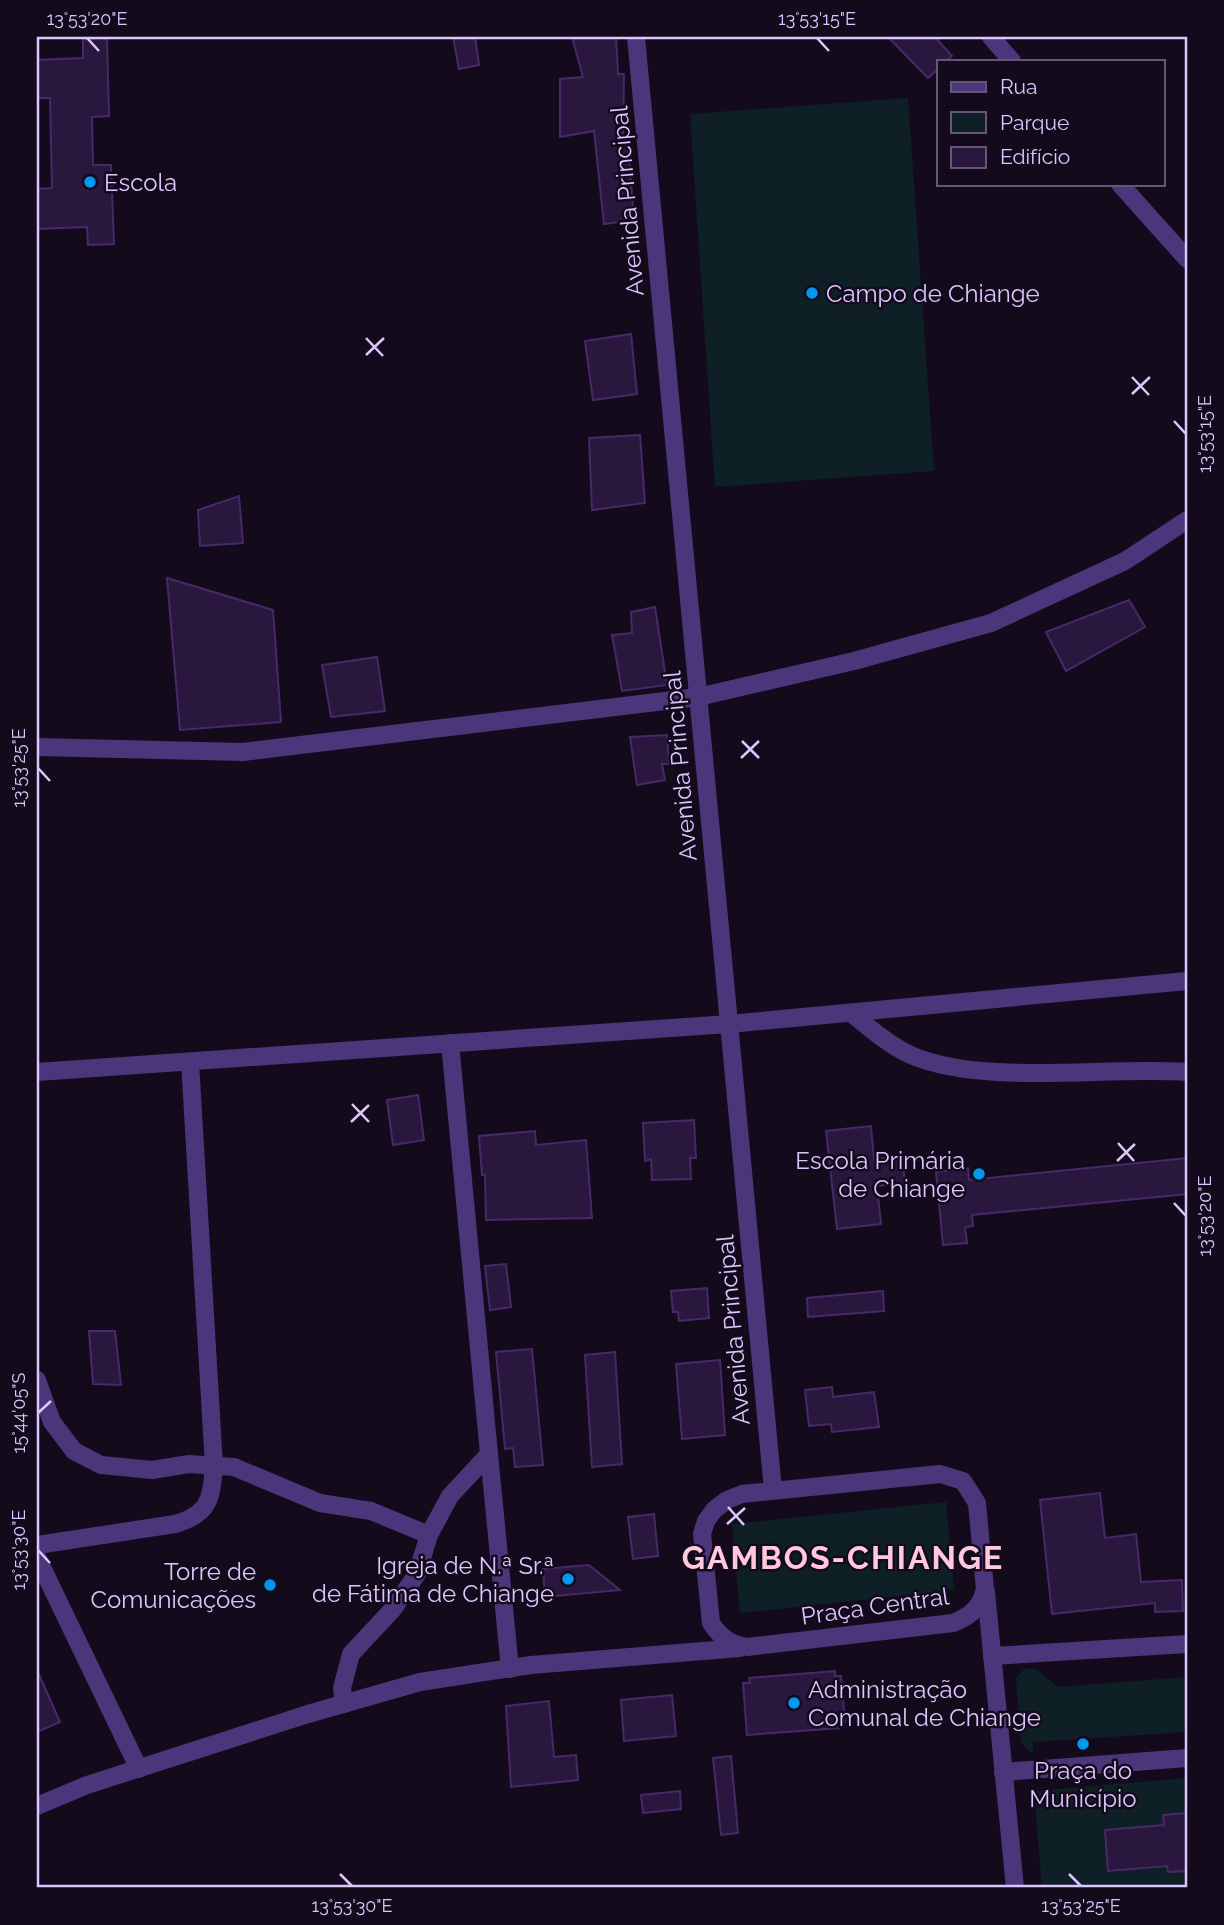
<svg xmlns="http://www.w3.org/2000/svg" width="1224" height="1925" viewBox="0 0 1224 1925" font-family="Raleway,sans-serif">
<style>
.green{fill:#0e2026}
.building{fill:#29173d;stroke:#472969;stroke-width:2}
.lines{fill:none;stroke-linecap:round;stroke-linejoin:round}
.minor{stroke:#4b367b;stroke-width:18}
.ticks{fill:none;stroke:#dcc6ff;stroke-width:2.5}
.poi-dot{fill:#0197f0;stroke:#130b1c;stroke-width:2.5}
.labels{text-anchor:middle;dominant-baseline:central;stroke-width:5;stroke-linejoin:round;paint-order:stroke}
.poi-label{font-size:24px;fill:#dcc6ff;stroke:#130b1c;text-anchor:start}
.street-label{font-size:24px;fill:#dcc6ff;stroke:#130b1c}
.district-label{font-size:32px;font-weight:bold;letter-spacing:2px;fill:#ffc8dc;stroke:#130b1c}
.neatline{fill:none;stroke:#dcc6ff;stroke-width:2.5}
.ticks-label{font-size:18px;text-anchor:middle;fill:#dcc6ff}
</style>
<rect width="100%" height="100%" fill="#130b1c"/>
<!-- green -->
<g class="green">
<polygon points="908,98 934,471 715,487 690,114"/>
<polygon points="946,1502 954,1590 740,1613 732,1524"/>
<polygon points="1034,1668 1058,1687 1187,1677 1187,1732 1033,1742 1033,1752 1030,1752 1021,1742 1016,1679 1024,1669"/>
<polygon points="1187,1778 1187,1888 1042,1888 1034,1791"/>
</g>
<!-- building -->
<g class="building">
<polygon points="453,37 475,37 479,65 459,69"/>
<polygon points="572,37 616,37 618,74 624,74 623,144 628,143 634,220 604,224 594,131 560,137 560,79 583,77"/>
<polygon points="888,37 935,37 952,56 946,61 939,61 939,68 928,78"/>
<polygon points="107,38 109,116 92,117 93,165 111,165 114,244 88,245 87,227 37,229 37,189 52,188 50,98 37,98 37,60 83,58 83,39"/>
<polygon points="631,334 637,394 593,400 585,341"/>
<polygon points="640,435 645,503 592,510 589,438"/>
<polygon points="239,496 243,543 200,546 198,510"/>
<polygon points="167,578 273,610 281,722 180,730"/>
<polygon points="1129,600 1145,627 1066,671 1046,632"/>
<polygon points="655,607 667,685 622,691 612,635 632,633 631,612"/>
<polygon points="377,657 385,711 331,717 322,665"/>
<polygon points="667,735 669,764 662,764 665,780 637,785 630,737"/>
<polygon points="418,1095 424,1140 393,1145 387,1100"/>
<polygon points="694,1120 696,1158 690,1158 691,1179 652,1180 651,1159 645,1161 643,1123"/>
<polygon points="871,1126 874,1159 902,1156 905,1183 877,1186 881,1224 837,1229 826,1131"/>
<polygon points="535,1131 536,1145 586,1140 592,1218 486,1220 485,1175 482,1175 479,1136"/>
<polygon points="1187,1158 1187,1194 972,1215 973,1226 965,1227 967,1243 943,1245 936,1172 968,1168 969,1180"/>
<polygon points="506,1264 511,1307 490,1310 485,1266"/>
<polygon points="707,1288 709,1318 679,1321 678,1312 673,1312 671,1291"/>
<polygon points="883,1291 884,1311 808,1317 807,1298"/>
<polygon points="89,1331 115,1331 121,1385 93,1384"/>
<polygon points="532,1349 543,1465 515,1467 513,1448 505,1449 496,1352"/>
<polygon points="615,1352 622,1464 592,1467 585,1355"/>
<polygon points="720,1360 725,1435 682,1439 676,1364"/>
<polygon points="832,1387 833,1397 874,1392 879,1427 832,1432 831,1424 809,1426 805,1390"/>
<polygon points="1100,1493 1105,1538 1136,1534 1141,1582 1182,1580 1183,1611 1155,1612 1155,1603 1052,1614 1040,1500"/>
<polygon points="654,1514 658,1556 633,1559 628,1517"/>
<polygon points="589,1565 620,1590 545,1597 543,1569"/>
<polygon points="37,1670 60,1722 37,1732"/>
<polygon points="835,1671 835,1676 841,1676 845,1722 838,1723 839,1728 747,1735 743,1683 750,1683 749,1678"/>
<polygon points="672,1695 676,1736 624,1741 621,1700"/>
<polygon points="549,1701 554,1757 576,1755 578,1780 511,1787 506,1706"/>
<polygon points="731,1756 738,1833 721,1835 713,1758"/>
<polygon points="680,1791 681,1809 643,1813 641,1795"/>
<polygon points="1187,1813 1187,1871 1168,1872 1167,1866 1108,1871 1105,1830 1164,1825 1163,1815"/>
</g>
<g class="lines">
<!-- minor -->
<g class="minor">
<polyline points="636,37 773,1490"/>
<polyline points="991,37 1012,61"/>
<polyline points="1120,184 1187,259"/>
<polyline points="37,747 243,752 698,697 854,661 991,623 1125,561 1187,520"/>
<path d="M 851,1013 C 870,1028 891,1047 913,1056 C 986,1086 1106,1066 1187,1072"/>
<polyline points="450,1043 489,1454"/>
<polyline points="37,1072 729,1024 1187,981"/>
<polyline points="37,1380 52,1422 74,1451 101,1465 152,1470 189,1464 234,1467 320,1503 371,1511 429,1535"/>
<path d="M 940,1474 L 963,1481 L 977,1503 L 985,1589 C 981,1607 971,1616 953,1623 L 747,1647 C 730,1644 721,1638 711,1623 L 702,1534 L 706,1521 L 714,1510 L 727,1500 L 742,1494 Z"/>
<path d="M 37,1545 L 175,1524 C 210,1514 211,1499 214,1466 L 190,1062"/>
<polyline points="37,1557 139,1769"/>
<polyline points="986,1592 1015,1888"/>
<polyline points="992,1656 1187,1644"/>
<polyline points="344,1704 342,1688 351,1654 393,1609 417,1574 429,1535 450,1496 489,1454 510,1669"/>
<polyline points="1003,1772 1187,1758"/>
<polyline points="37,1806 87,1785 308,1714 420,1682 531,1665 740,1648"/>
</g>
</g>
<!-- ticks -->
<path class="ticks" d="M 87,38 L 99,51M 817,38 L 829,51M 366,338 L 383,356M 366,355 L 384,338M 1132,377 L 1149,395M 1132,394 L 1150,377M 1174,421 L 1186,434M 742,741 L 759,758M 741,758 L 759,741M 38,768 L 50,781M 352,1104 L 369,1122M 351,1122 L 369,1105M 1118,1143 L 1134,1161M 1117,1161 L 1135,1144M 1174,1203 L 1186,1216M 38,1413 L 51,1401M 728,1507 L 744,1525M 727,1524 L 745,1508M 38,1550 L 50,1563M 340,1874 L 352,1886M 1069,1874 L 1081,1886"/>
<!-- markers -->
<g class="poi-dot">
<circle cx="90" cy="182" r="7"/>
<circle cx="812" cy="293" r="7"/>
<circle cx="979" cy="1174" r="7"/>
<circle cx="568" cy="1579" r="7"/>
<circle cx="270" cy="1585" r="7"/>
<circle cx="794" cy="1703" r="7"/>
<circle cx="1083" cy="1744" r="7"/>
</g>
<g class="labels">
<!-- poi labels -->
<g class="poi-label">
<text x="104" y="182">Escola</text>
<text x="826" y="293">Campo de Chiange</text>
<text x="965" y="1160" text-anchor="end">Escola Primária<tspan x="965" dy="28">de Chiange</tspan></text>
<text x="554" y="1565" text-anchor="end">Igreja de N.ª Sr.ª<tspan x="554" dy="28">de Fátima de Chiange</tspan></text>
<text x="256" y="1571" text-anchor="end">Torre de<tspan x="256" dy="28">Comunicações</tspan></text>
<text x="808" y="1689">Administração<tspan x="808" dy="28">Comunal de Chiange</tspan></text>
<text x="1083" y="1770" text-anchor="middle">Praça do<tspan x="1083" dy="28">Município</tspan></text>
</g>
<!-- street labels -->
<g class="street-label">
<text transform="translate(627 201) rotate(-95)">Avenida Principal</text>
<text transform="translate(680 766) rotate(-95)">Avenida Principal</text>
<text transform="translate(733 1330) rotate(-95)">Avenida Principal</text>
<text transform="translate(875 1606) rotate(-8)">Praça Central</text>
</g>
<!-- district labels -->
<g class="district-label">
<text x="843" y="1557">GAMBOS-CHIANGE</text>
</g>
</g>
<!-- border -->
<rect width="1224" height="1925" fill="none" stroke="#130b1c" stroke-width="77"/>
<!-- legend -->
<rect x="937" y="60" width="228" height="126" fill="#130b1c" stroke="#635677" stroke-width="2"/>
<rect x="951" y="82" width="35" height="10" fill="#4b367b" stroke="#635677" stroke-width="2"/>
<text x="1000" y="94" font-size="21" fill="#dcc6ff">Rua</text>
<rect x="951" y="112" width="35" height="21" fill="#0e2026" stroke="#635677" stroke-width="2"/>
<text x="1000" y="130" font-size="21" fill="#dcc6ff">Parque</text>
<rect x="951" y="147" width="35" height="21" fill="#29173d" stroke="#635677" stroke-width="2"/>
<text x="1000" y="164" font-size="21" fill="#dcc6ff">Edifício</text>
<rect x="38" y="38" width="1148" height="1848" class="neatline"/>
<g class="ticks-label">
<text x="87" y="25">13°53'20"E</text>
<text x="817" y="25">13°53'15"E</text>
<text transform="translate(1205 434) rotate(-90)" y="6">13°53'15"E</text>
<text transform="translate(19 768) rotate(-90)" y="6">13°53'25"E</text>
<text transform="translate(1205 1216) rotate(-90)" y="6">13°53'20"E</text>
<text transform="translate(19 1413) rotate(-90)" y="6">15°44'05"S</text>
<text transform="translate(19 1550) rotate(-90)" y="6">13°53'30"E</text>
<text x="352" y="1912">13°53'30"E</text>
<text x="1081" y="1912">13°53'25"E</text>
</g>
</svg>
